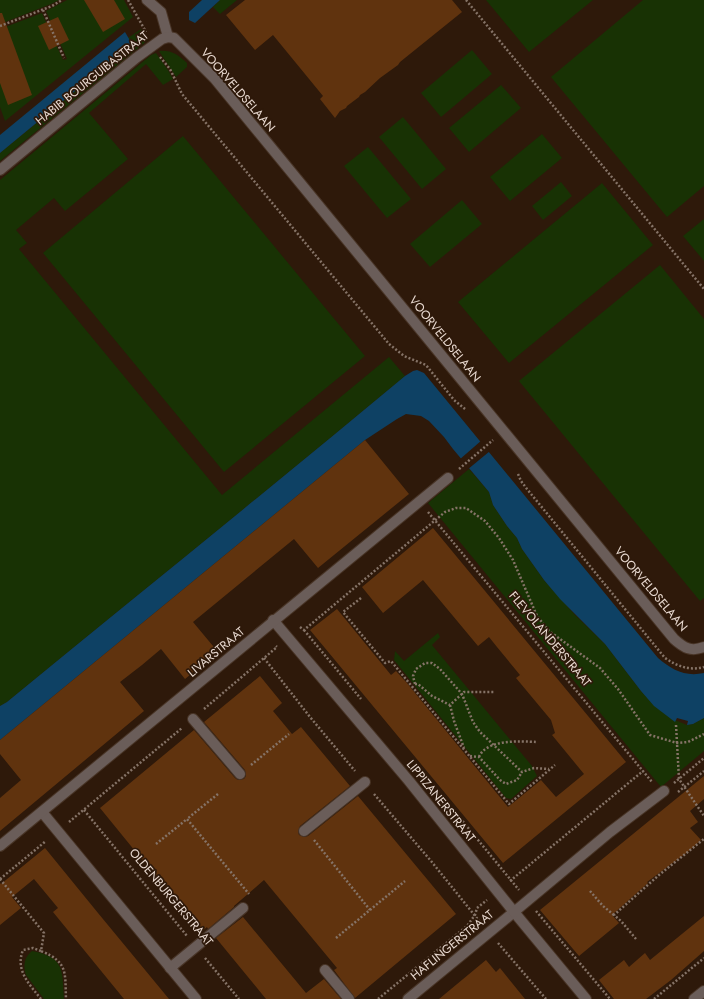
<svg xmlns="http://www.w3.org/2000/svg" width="704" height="999" viewBox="0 0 704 999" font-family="Jost,sans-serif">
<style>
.green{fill:#183204}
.water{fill:#0e4164}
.pier{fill:#2e190a}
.building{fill:#60330e}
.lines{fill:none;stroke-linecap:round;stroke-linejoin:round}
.pedestrian-casing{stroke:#483426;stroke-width:12}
.minor-casing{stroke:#483426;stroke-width:12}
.path{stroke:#857367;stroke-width:2.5;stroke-dasharray:2 2;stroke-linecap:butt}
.pedestrian{stroke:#6a5d59;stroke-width:10}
.minor{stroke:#6a5d59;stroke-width:10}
.labels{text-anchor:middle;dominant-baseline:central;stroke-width:3.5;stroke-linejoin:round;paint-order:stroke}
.street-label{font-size:12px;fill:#e9dad1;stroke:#2e190a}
</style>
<rect width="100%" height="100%" fill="#2e190a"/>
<!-- green -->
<g class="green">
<polygon points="0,0 59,0 51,4 0,24"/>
<polygon points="67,0 124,0 133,17 5,121 0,107 0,29 42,13 63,60 67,59 46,11"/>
<polygon points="220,0 237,0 220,14 213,7"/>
<polygon points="486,0 593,0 529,52"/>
<polygon points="643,0 704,0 704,186 667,217 551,77"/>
<polygon points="141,29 148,40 0,161 0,153 132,45 128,38"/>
<polygon points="472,50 492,74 441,117 421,93"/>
<path d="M 159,51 C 172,50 178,55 187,63 L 187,67 L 176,77 Z"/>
<path d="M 156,53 L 168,70 L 173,79 L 163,85 L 146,64 L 89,113 L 128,159 L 65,211 L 54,198 L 16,230 L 27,243 L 19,249 L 222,495 L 389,357 L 405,376 C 273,486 140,593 7,702 L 0,706 L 0,180 L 151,55 Z"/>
<polygon points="501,85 521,108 469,152 449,128"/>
<polygon points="403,117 446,169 422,189 379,137"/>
<polygon points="542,134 562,158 510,201 490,177"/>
<polygon points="183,136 365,356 224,472 43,253"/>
<polygon points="368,147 411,199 387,218 344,166"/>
<polygon points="561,182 572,196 543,220 532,206"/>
<polygon points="602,183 653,245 509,363 458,302"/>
<polygon points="462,200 482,224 430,267 410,244"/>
<polygon points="704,219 704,261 683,236"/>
<polygon points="660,265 704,319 704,598 700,601 519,381"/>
<polygon points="469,469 489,492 493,505 507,526 517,538 522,549 544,580 575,615 605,644 641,691 654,705 670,718 687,725 693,724 704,718 704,751 661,787 428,503"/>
<polygon points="438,633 440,637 432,645 532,766 537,776 511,799 506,798 394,660 395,651 404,661"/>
<path d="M 32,951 C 65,957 62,970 64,999 L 44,999 L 26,975 C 23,966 24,957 32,951 Z"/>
</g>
<!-- water -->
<g class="water">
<polygon points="202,0 220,0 195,23 189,20 189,12"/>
<polygon points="125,32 132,44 0,153 0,135"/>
<path d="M 417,370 L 424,373 L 658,658 C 672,670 685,677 704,673 L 704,718 L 693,724 L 687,725 L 688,721 L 677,718 L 675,722 L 654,706 L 641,691 L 605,644 L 560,599 L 544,580 L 522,549 L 517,538 L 507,526 L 493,505 L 489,492 L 453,449 L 444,437 L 429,421 L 421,416 L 406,414 L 397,419 L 365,440 L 0,740 L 0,706 L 7,702 C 140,593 273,486 405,376 L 413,371 Z"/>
</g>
<!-- pier -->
<polygon class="pier" points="482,440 490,451 467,470 459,460"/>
<!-- building -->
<g class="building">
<polygon points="84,0 114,0 125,19 103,32"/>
<polygon points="245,0 452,0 462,12 400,62 398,65 380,78 365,92 360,95 359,97 347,106 346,108 340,111 335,118 320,99 323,96 273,35 255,50 226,15"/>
<polygon points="0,13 2,13 32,95 8,105 0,83"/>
<polygon points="58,17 69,40 49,50 38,26"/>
<polygon points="365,440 409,494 318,568 294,539 193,622 218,652 185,679 161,649 142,665 120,682 144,711 0,831 0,798 21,780 0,754 0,740"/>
<polygon points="433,528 626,762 503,863 310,630 337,609 391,675 396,671 407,683 508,807 541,780 556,797 584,774 552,735 555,733 551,720 516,678 520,675 497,647 489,637 478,646 423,580 383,613 362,587"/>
<polygon points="260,676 282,703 273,711 292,734 301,727 350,786 300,826 298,832 299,835 305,837 308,836 358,796 456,914 355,998 334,970 337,968 264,880 234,906 234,907 208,929 207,927 201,932 100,808 194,730 235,778 238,780 244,779 246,776 245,770 204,722"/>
<polygon points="704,776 704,799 690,811 698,822 690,828 701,840 689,851 647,882 648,883 612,915 619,923 579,956 540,910"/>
<polygon points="45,848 98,913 169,999 124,999 53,912 58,908 34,879 12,897 21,908 0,925 0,883 1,884"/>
<polygon points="704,916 704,951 671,980 646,999 614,999 599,980 624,960 629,967 645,953 650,960"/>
<polygon points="243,917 306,993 324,979 341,999 266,999 216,938"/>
<polygon points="486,960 496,972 500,968 525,999 439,999"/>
</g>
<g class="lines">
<!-- pedestrian casing -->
<g class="pedestrian-casing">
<g id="pedestrian">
<polyline points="193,719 240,774"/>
<polyline points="304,831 365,782"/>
<polyline points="170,968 243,908"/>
<polyline points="325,970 349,999"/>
<polyline points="408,999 514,912"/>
</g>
</g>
<!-- minor casing -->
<g class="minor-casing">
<g id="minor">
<polyline points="147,0 161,12 168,37"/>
<path d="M 168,37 L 174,38 L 215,79 L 674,639 C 684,648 691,652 704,647"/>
<polyline points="0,170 136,58 162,39 168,37"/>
<polyline points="273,620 409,781 514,912 586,999"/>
<polyline points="42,812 196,999"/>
<polyline points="0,846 448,478"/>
<polyline points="514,912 610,832 664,791"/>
<polyline points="694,999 704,991"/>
</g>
</g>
<!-- path -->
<g class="path">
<polyline points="128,0 146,32"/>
<polyline points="466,0 704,289"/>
<polyline points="43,10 64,58"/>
<polyline points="0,26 52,6 62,0"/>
<polyline points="160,57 170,69 182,94 389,344 404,356 426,365 454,400 465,409"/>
<polyline points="459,469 493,440"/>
<path d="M 518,474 L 521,481 L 527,489 L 665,658 C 677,666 689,671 704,667"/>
<polyline points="428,512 652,782"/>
<polyline points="361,598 343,612 385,663 391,661 509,804 555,765"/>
<polyline points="300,627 304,630 445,512 456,508 466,508 485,521 499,538 513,560 537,616 549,631 600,668 618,689 650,735 677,743 688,742 704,734"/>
<polyline points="304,630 361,699"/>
<polyline points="264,658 310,717 355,771"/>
<polyline points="415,684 413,676 416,669 425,663 432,663 440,669 462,694 473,722 480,732 522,772 534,768 549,769"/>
<polyline points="415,684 418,684 432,696 450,705 464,692 495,692"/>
<polyline points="450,705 454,721 464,748"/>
<polyline points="204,709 277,647 276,646"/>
<polyline points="676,725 679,779 704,816"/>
<polyline points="470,756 479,757 500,780 506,784 517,780 522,772"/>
<path d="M 479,757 C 486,739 521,741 536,742"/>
<polyline points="251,765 289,734"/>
<polyline points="674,783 704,758"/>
<polyline points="678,792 704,771"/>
<polyline points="218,794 187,819 249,894"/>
<polyline points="374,794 431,861 480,922"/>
<polyline points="84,810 187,936"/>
<polyline points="460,818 519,890"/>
<polyline points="69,822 182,728"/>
<polyline points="314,840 370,910"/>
<polyline points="156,844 187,819"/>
<polyline points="0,879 46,841"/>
<path d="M 0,879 L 44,933 L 41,951 C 68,962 65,972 66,999"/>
<polyline points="510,881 643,771"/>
<polyline points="590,891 603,906 614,915"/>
<polyline points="536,911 610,999"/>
<polyline points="336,938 405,881"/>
<polyline points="636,939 621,921 614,915 659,875 704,839"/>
<polyline points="498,943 546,999"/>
<polyline points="205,958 239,999"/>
<path d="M 41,999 C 29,984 15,970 23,950 L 33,948 L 41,951"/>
<polyline points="378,999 467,926 475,915 477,908 487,900"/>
<polyline points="654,999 704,958"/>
</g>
<!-- pedestrian -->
<use href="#pedestrian" class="pedestrian"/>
<!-- minor -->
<use href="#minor" class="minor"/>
</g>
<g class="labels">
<!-- street labels -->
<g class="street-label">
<text transform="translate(92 78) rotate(-39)">HABIB BOURGUIBASTRAAT</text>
<text transform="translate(238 90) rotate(49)">VOORVELDSELAAN</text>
<text transform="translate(445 339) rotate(51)">VOORVELDSELAAN</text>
<text transform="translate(651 589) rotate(50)">VOORVELDSELAAN</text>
<text transform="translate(550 639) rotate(50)">FLEVOLANDERSTRAAT</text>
<text transform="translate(216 652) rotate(-40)">LIVARSTRAAT</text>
<text transform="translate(441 801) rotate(51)">LIPPIZANERSTRAAT</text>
<text transform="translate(171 897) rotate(50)">OLDENBURGERSTRAAT</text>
<text transform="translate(452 945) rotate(-39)">HAFLINGERSTRAAT</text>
</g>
</g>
</svg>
